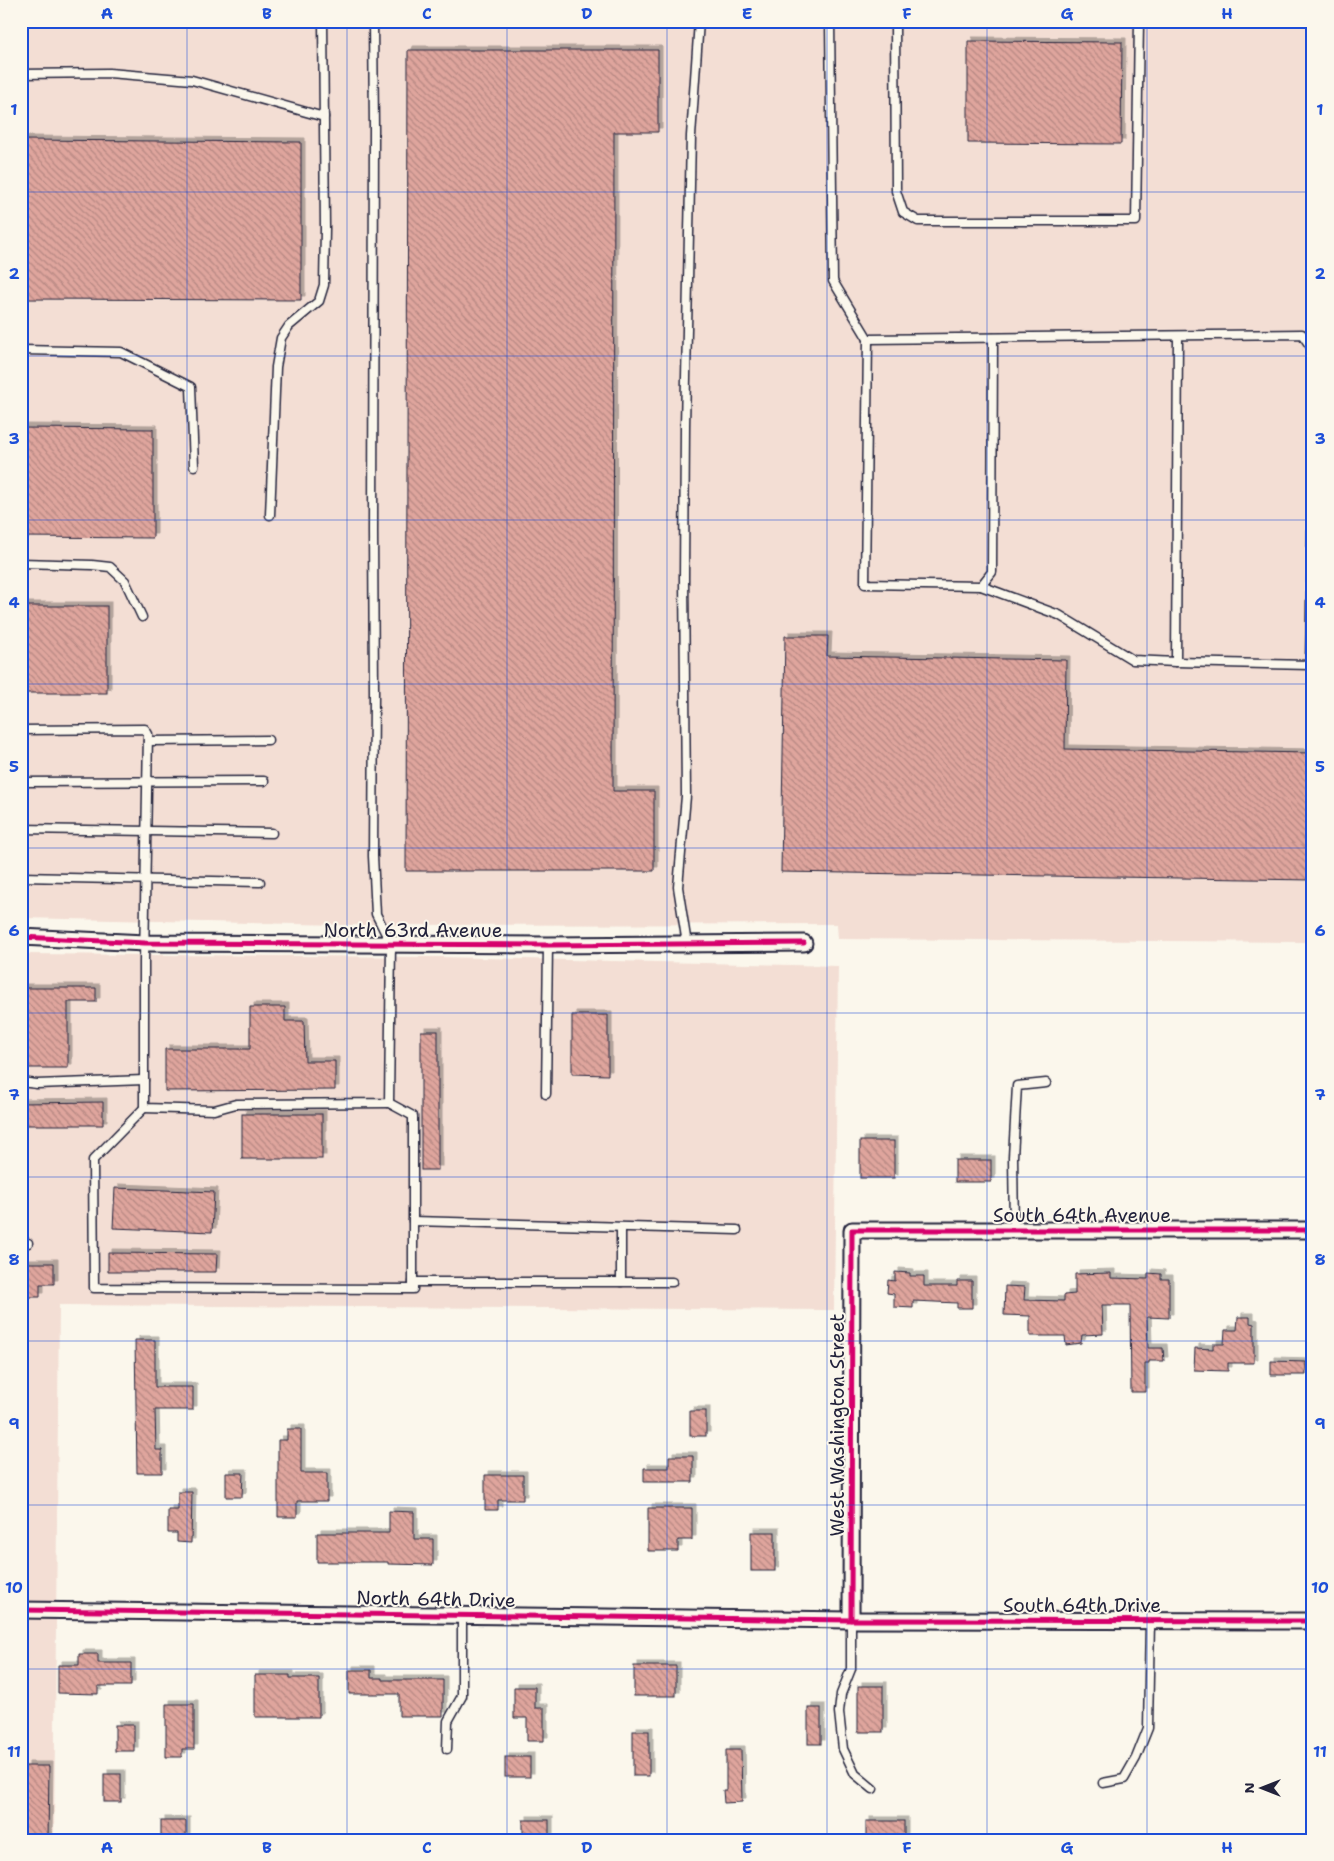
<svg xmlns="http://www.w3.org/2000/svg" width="1334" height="1861" viewBox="0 0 1334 1861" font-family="'Shantell Sans',sans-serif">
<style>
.built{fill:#f3ded4}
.building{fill:url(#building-back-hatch);stroke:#22223b;filter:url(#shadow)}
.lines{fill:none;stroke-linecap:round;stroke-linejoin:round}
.service-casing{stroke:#22223b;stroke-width:11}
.minor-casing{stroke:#22223b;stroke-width:19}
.service{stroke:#fbf7ec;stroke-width:8}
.minor{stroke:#fbf7ec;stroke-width:15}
.cycleway-casing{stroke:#fbf7ec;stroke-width:8}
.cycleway{stroke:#d6006c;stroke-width:5}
.grid{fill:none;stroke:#1d4ed8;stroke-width:1;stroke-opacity:0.55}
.labels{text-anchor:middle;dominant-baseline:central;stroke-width:4;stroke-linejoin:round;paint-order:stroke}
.street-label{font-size:19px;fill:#22223b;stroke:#fbf7ec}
.neatline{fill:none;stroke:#1d4ed8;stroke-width:2}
.grid-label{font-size:16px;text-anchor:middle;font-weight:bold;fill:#1d4ed8}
</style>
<defs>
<pattern id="building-back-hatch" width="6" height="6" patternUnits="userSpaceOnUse" patternTransform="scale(1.25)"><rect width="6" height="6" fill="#dfa59d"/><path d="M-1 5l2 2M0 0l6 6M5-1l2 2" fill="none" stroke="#b48681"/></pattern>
<filter id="shadow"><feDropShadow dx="4" dy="-4" stdDeviation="0" flood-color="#0004"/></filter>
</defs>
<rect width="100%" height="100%" fill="#fbf7ec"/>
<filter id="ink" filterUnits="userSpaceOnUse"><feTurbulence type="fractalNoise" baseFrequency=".02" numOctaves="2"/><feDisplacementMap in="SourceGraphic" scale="10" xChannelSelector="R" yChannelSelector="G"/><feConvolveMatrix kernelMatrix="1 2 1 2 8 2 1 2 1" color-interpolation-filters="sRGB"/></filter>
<g filter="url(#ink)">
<!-- built -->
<g class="built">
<polygon points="21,21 1313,21 1313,942 838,939 837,924 342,925 21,918"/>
<polygon points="21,954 438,957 838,966 834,1310 59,1305 54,1840 21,1840"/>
</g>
<!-- building -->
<g class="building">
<polygon points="968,41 1122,42 1121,144 968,143"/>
<polygon points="408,50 658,50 658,132 614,132 613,791 654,791 654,871 406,871"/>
<polygon points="21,140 301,142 301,300 21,299"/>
<polygon points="21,428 153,429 153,538 21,537"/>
<rect x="21" y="606" width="86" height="87"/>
<polygon points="785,636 828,636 827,656 1066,660 1065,749 1313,753 1313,880 781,872"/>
<polygon points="21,988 96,988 96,1002 68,1002 68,1068 21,1068"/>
<polygon points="250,1007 285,1007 285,1021 304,1021 305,1061 335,1061 335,1090 165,1091 165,1049 250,1049"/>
<polygon points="572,1015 608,1015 608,1075 572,1074"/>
<rect x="421" y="1031" width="17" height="139"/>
<polygon points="103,1102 103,1125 21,1125 21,1103"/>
<rect x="242" y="1114" width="80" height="45"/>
<rect x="860" y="1141" width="34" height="37"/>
<rect x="955" y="1160" width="36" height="22"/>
<polygon points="115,1188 214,1192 212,1232 113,1228"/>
<polygon points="108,1253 217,1254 216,1272 108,1272"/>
<polygon points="21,1263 54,1263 54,1284 40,1284 40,1297 21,1297"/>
<polygon points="895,1272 910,1273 910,1276 924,1276 924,1286 957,1286 957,1281 972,1281 972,1308 957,1308 957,1303 913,1301 913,1308 894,1307 894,1294 887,1293 888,1280 895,1281"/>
<polygon points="1111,1273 1111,1278 1148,1279 1148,1273 1161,1274 1161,1279 1169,1279 1169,1318 1147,1317 1148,1348 1163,1348 1164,1361 1149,1361 1149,1363 1145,1363 1145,1392 1131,1392 1130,1305 1102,1305 1103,1334 1082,1335 1081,1343 1066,1345 1065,1336 1030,1336 1030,1316 1004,1315 1005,1286 1025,1287 1024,1300 1064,1301 1064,1295 1075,1294 1075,1274"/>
<polygon points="1238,1317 1250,1317 1250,1323 1254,1324 1254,1363 1228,1363 1228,1371 1194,1370 1195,1348 1213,1349 1213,1344 1224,1344 1225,1330 1237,1330"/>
<polygon points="135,1340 155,1340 155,1387 193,1387 193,1410 155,1410 156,1450 162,1450 162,1473 137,1473"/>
<polygon points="1271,1361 1306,1362 1306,1375 1271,1375"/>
<rect x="690" y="1411" width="16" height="25"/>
<polygon points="287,1429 301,1429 301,1473 327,1473 327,1501 297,1501 297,1517 278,1517 278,1440 287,1440"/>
<polygon points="669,1456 693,1456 693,1482 644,1482 644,1468 669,1468"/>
<polygon points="226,1473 243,1473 242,1497 226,1497"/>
<polygon points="485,1475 523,1475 523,1500 498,1500 498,1510 485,1510"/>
<polygon points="178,1492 192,1492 191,1543 177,1542 177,1533 168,1533 168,1510 178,1510"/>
<polygon points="648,1508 692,1508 692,1540 678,1540 678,1551 648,1551"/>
<polygon points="389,1511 414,1512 414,1539 433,1539 433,1565 388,1564 388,1562 317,1562 317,1533 389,1533"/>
<rect x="751" y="1532" width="24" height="39"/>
<polygon points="79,1654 98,1654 98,1663 131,1663 131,1686 98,1686 98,1694 58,1693 58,1665 79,1665"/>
<rect x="634" y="1666" width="42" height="30"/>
<polygon points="349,1670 371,1670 371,1678 382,1678 382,1680 443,1680 443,1716 399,1716 399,1694 349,1694"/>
<polygon points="255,1675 290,1675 290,1678 319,1678 319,1717 255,1717"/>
<rect x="858" y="1686" width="25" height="46"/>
<polygon points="514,1687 535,1687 535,1708 544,1708 544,1741 527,1741 527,1718 514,1718"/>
<polygon points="166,1704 194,1704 194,1749 182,1749 182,1757 166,1757"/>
<rect x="808" y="1708" width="13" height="36"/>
<rect x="115" y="1725" width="19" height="26"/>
<rect x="633" y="1731" width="16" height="45"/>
<polygon points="726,1750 741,1750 742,1802 724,1803 723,1790 726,1790"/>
<rect x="505" y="1757" width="25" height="20"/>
<polygon points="25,1766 49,1766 48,1840 24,1840"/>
<rect x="104" y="1774" width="17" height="28"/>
<rect x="523" y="1820" width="26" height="20"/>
<rect x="161" y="1821" width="25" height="19"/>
<rect x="866" y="1821" width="38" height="19"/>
</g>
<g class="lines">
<!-- service casing -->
<g class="service-casing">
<g id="service">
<polyline points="830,21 833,281 868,339 1302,334 1313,350"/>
<polyline points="895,21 896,191 903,212 918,221 1136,221 1139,21"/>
<polyline points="21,74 109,73 192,80 324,117"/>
<polyline points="868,339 865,584 981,586 992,572 993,338"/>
<polyline points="21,350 121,352 191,387 194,466"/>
<polyline points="270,515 276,367 281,338 289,326 319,301 324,285 325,228 323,21"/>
<polyline points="21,563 92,565 110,567 125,581 142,617"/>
<polyline points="981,586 1059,615 1133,660 1176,662 1178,336"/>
<polyline points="1176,662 1310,665 1313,482"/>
<polyline points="21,730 145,729 148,734 144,962 144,1108 214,1110 236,1104 389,1103 391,944 376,914 373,856 374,692 373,532 374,129 373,21"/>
<polyline points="148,741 268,740"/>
<polyline points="21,782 264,781"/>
<polyline points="21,829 272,833"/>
<polyline points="21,877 260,882"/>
<polyline points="687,944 678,887 686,796 684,578 685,426 691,136 699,21"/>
<polyline points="21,1082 37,1084 144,1080"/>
<polyline points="546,1094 548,945"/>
<polyline points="144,1108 93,1160 94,1288 413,1289 413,1116 389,1103"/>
<polyline points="413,1221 737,1230"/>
<polyline points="621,1227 621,1282"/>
<polyline points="1014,1230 1013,1157 1017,1086 1046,1083"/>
<polyline points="21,1243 28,1243"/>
<polyline points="413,1282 672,1282"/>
<polyline points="851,1620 851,1669 841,1694 839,1712 843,1749 855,1774 873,1789"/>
<polyline points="447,1749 448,1721 462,1696 462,1615"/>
<polyline points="1103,1783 1124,1779 1136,1758 1148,1728 1150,1621"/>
</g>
</g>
<!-- minor casing -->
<g class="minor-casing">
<g id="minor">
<polyline points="21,937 145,943 548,945 804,943"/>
<polyline points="21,1610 851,1620 1313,1621"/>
<polyline points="851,1620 852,1230 1313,1230"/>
</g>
</g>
<!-- service -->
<use href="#service" class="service"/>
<!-- minor -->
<use href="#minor" class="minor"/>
<!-- cycleway casing -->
<g class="cycleway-casing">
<g id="cycleway">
<polyline points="21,937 145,943 548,945 804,943"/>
<polyline points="21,1610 851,1620 1313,1621"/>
<polyline points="851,1620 852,1230 1313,1230"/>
</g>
</g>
<!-- cycleway -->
<use href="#cycleway" class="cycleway"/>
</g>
</g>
<!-- grid -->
<path class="grid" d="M 187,21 L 187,1840M 347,21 L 347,1840M 507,21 L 507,1840M 667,21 L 667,1840M 827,21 L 827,1840M 987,21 L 987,1840M 1147,21 L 1147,1840M 21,192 L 1313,192M 21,356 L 1313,356M 21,520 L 1313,520M 21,684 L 1313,684M 21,848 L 1313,848M 21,1013 L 1313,1013M 21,1177 L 1313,1177M 21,1341 L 1313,1341M 21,1505 L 1313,1505M 21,1669 L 1313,1669"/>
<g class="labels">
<!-- street labels -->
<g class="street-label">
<text x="413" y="930">North 63rd Avenue</text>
<text x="1082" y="1215">South 64th Avenue</text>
<text transform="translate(837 1425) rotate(-90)">West Washington Street</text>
<text transform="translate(436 1599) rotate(1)">North 64th Drive</text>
<text x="1082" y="1605">South 64th Drive</text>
</g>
</g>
<!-- margin -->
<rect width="1334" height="1861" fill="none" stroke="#fbf7ec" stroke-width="55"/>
<!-- north arrow -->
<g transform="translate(1262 1788) rotate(270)" stroke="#fbf7ec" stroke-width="4" paint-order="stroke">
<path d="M0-4L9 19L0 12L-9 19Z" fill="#22223b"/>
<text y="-8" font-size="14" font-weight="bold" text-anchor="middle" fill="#22223b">N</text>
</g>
<rect x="28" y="28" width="1278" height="1806" class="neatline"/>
<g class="grid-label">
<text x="107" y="19">A</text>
<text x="267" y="19">B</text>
<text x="427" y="19">C</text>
<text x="587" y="19">D</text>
<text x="747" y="19">E</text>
<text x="907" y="19">F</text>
<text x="1067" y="19">G</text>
<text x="1227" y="19">H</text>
<text x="14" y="115">1</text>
<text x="1320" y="115">1</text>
<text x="14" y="279">2</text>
<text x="1320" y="279">2</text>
<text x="14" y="444">3</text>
<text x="1320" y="444">3</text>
<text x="14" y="608">4</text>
<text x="1320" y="608">4</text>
<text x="14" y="772">5</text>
<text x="1320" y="772">5</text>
<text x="14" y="936">6</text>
<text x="1320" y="936">6</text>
<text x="14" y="1100">7</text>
<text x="1320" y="1100">7</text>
<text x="14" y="1265">8</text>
<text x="1320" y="1265">8</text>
<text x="14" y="1429">9</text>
<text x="1320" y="1429">9</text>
<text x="14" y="1593">10</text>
<text x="1320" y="1593">10</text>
<text x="14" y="1757">11</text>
<text x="1320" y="1757">11</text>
<text x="107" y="1853">A</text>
<text x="267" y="1853">B</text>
<text x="427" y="1853">C</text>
<text x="587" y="1853">D</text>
<text x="747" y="1853">E</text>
<text x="907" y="1853">F</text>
<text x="1067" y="1853">G</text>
<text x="1227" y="1853">H</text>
</g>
</svg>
